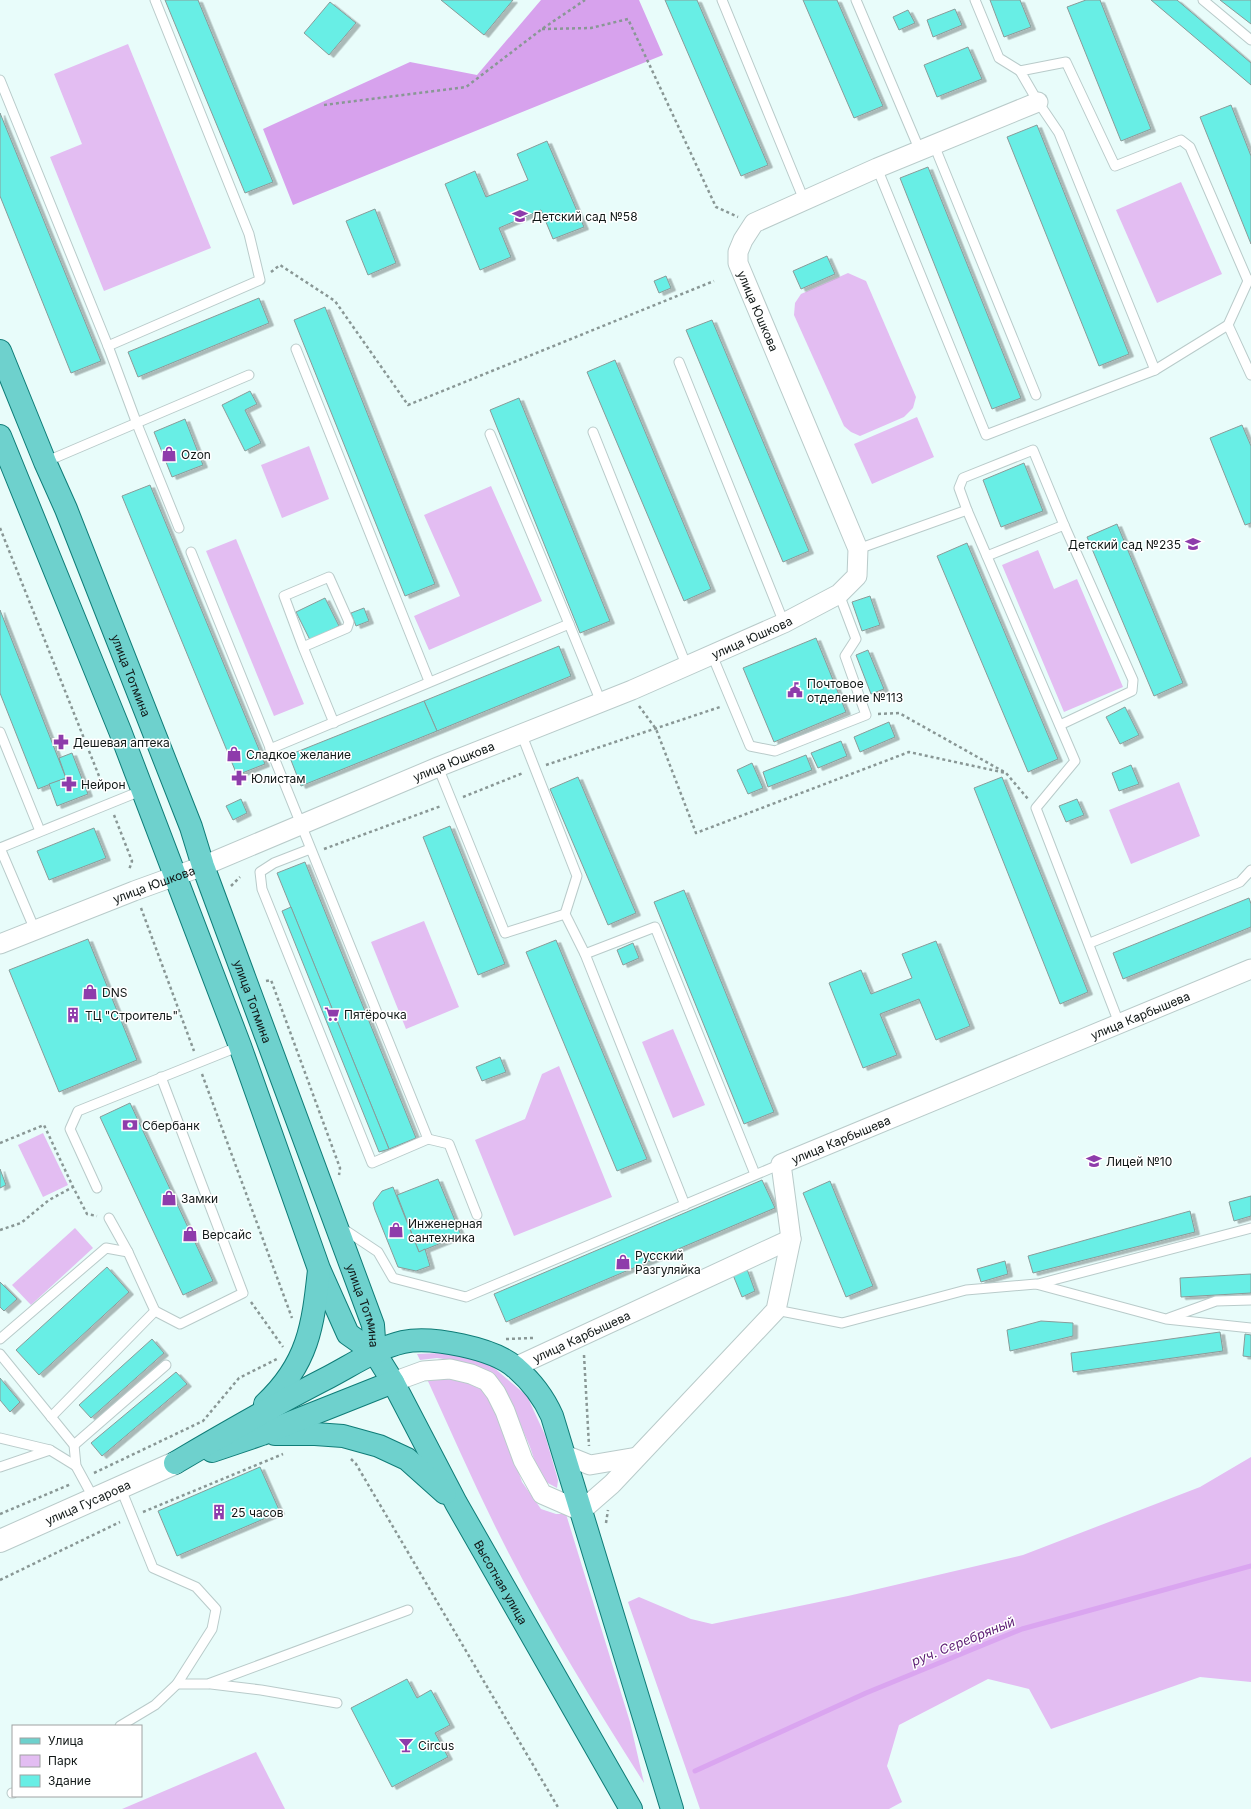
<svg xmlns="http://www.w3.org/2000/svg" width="1251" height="1809" viewBox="0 0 1251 1809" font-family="Inter,sans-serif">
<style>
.green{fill:#e3bdf2}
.forest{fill:#d7a2ed}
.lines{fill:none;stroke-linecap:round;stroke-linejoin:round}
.stream{stroke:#daa5f0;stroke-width:5}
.building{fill:#68eee5;stroke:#899b99;filter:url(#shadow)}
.service-casing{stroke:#b9cbca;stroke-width:11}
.minor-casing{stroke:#b9cbca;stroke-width:21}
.secondary-casing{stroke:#b9cbca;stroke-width:24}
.primary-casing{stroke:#0f7c77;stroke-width:24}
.path{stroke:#899795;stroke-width:2.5;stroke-dasharray:3 3;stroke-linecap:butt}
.service{stroke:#fff;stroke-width:9}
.minor{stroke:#fff;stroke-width:19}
.secondary{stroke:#fff;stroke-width:22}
.primary{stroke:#6ed1cd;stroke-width:22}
.labels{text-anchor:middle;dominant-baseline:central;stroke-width:3;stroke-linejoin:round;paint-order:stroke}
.poi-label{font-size:12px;fill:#101716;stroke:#fff;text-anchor:start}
.street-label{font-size:12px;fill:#101716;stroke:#fff}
.water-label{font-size:13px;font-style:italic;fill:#5d1d74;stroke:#fff}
</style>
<defs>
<filter id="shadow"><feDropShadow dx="4.5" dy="2.5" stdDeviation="0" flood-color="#0004"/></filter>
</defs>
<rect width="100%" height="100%" fill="#e8fcfa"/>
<!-- green -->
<g class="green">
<polygon points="128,44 211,248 104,291 50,157 82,144 54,74"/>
<polygon points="1181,182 1222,274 1157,303 1116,210"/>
<polygon points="848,273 866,281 916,397 913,408 904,417 860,436 851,432 844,426 794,315 795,303 801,294"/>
<polygon points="917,417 934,457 872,484 854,444"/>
<polygon points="309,446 329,499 282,518 261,465"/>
<polygon points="491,486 542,601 429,650 414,616 460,596 424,515"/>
<polygon points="236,539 304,704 274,716 206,551"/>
<polygon points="1038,550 1054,589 1077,579 1123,687 1064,712 1002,565"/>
<polygon points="1179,782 1200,836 1131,864 1109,810"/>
<polygon points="424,921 459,1007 406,1029 371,942"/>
<polygon points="673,1029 705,1105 673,1118 642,1042"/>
<polygon points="559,1066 612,1197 514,1236 475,1140 525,1119 542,1074"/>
<polygon points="43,1133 68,1185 43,1197 18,1145"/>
<polygon points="75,1228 93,1248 31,1305 12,1285"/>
<polygon points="439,1353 467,1356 493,1367 527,1396 545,1435 558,1480 557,1488 546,1482 537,1468 530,1447 513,1407 457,1361 437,1358 420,1360 417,1354"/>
<path d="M 438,1378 L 463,1381 L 489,1393 L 497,1409 L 522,1482 L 541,1509 L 556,1514 L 566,1514 L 630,1722 L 644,1783 C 592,1701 540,1617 497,1530 C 472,1480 450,1429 427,1379 Z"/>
<polygon points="1251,1457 1251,1682 1200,1677 1051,1729 1029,1689 988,1679 899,1725 887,1766 902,1802 889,1809 700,1809 628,1602 639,1597 691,1619 712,1624 848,1596 1023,1555 1200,1487"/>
<polygon points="256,1752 285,1809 122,1809"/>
</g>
<!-- forest -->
<polygon class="forest" points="541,0 639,0 663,55 293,205 263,129 410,62 477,75"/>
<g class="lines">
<!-- stream -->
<polyline class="stream" points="695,1771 866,1693 1022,1629 1251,1566"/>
</g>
<!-- building -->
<g class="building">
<polygon points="165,0 198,0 273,182 245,193"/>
<polygon points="441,0 513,0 484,35"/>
<polygon points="665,0 697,0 768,165 741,176"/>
<polygon points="803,0 837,0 883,106 854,118"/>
<polygon points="990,0 1020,0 1031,27 1004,37"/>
<polygon points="1086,0 1100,0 1151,129 1121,141 1067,7"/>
<polygon points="1151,0 1177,0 1251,63 1251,85"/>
<polygon points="1220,0 1251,0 1251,24"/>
<polygon points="330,2 356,23 329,55 304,33"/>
<polygon points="955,9 962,25 933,37 927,20"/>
<polygon points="908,10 915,23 899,30 893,17"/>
<polygon points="968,47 982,79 937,97 924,65"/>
<polygon points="1231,105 1251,156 1251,244 1200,117"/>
<polygon points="0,113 101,361 71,373 0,196"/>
<polygon points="1037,125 1129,354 1099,366 1007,137"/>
<polygon points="547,141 584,227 553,239 541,210 499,228 511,257 480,270 445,184 475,171 486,197 528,180 517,154"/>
<polygon points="928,167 1021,398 992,409 900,178"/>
<polygon points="375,209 396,263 368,275 346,221"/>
<polygon points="827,256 835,274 801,289 793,271"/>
<polygon points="666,276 671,288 659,293 654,281"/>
<polygon points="259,298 269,323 138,377 128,352"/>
<polygon points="325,307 435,584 405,596 294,320"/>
<polygon points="712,320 809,551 783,562 686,330"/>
<polygon points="615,360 711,589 684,601 587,372"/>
<polygon points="250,391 257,404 245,410 261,443 245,451 222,405"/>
<polygon points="519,398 610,621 580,633 490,410"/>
<polygon points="185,419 203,465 172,477 154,432"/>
<polygon points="1242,425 1251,446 1251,523 1245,525 1210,438"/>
<polygon points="1024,463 1043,511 1001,527 983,480"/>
<polygon points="150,485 265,764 237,775 122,496"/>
<polygon points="1117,524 1183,683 1154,696 1087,537"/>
<polygon points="967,543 1058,759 1028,772 937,556"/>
<polygon points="870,596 880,625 862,631 852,602"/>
<polygon points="325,598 339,626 310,640 296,612"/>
<polygon points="364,608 369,621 356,626 351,613"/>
<polygon points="0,610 66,778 38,789 0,693"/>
<polygon points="816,638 846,712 774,742 743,668"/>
<polygon points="559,646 571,676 437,731 424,701"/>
<polygon points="868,650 884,689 871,694 856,655"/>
<polygon points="424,701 437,731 301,786 289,755"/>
<polygon points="1125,707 1139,735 1120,744 1106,717"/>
<polygon points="889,722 895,737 860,752 854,737"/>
<polygon points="841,741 847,756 818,768 811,753"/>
<polygon points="72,753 88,794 57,806 49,784 66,778 59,758"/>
<polygon points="806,755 812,770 768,787 763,772"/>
<polygon points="752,763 763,788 748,794 737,770"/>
<polygon points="1131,765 1139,784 1119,791 1112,773"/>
<polygon points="578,777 636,913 608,925 550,789"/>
<polygon points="1002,777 1088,992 1060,1004 974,788"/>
<polygon points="241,799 247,813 233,820 226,806"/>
<polygon points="1077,799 1084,815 1066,822 1059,806"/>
<polygon points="450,826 505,964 478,975 423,837"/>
<polygon points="94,828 106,858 49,880 37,851"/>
<polygon points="305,862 416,1138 389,1149 277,873"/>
<polygon points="684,890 774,1112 744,1124 654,902"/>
<polygon points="1249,898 1251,904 1251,927 1123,979 1113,953"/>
<polygon points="291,907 389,1149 379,1152 282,911"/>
<polygon points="88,939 137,1060 59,1092 9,970"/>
<polygon points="556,940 647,1159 617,1171 526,952"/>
<polygon points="936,941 970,1026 936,1040 919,999 880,1014 897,1055 863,1068 829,983 861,970 871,994 912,978 902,954"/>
<polygon points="633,943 639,958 623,965 617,950"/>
<polygon points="500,1057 506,1072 482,1081 476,1067"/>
<polygon points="130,1103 213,1281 183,1295 100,1117"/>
<polygon points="0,1169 6,1185 0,1188"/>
<polygon points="438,1179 461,1235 419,1252 397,1195"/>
<polygon points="762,1180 775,1208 506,1322 494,1294"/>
<polygon points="830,1181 873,1286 846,1297 803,1193"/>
<polygon points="393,1187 419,1252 425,1249 430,1266 416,1271 398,1267 375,1210 373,1203 382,1191"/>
<polygon points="1251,1196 1251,1216 1234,1221 1229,1202"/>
<polygon points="1190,1211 1195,1232 1033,1273 1028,1256"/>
<polygon points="1005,1261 1008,1274 981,1282 977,1269"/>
<polygon points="107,1267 129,1292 39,1375 16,1350"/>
<polygon points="747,1269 755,1291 742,1297 733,1275"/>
<polygon points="1251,1274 1251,1293 1181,1297 1180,1278"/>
<polygon points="0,1282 17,1299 4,1311 0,1307"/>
<polygon points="1041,1321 1073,1323 1073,1336 1010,1351 1007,1330"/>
<polygon points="1220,1332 1223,1351 1073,1372 1071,1353"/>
<polygon points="1245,1334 1251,1335 1251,1357 1243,1356"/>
<polygon points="152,1339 164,1353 91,1418 79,1405"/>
<polygon points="176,1372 187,1384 102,1456 91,1443"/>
<polygon points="0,1378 20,1402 10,1412 0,1400"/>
<polygon points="260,1467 280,1512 177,1556 158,1511"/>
<polygon points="407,1679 417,1698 431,1690 450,1725 435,1733 448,1757 392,1787 351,1708"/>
</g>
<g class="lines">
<!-- service casing -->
<g class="service-casing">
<g id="service">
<polyline points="722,0 804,200"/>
<polyline points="856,0 920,151"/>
<polyline points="975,0 999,58 1020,71"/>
<polyline points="1203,0 1251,40"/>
<polyline points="0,80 108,346 137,424 179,528"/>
<polyline points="934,145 1036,395"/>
<polyline points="877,168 986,435 1155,370 1228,325 1248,281 1251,280"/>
<polyline points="1228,325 1251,375"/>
<polyline points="108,346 260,280 249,234 155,0"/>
<polyline points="296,349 429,681"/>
<polyline points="679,362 784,623"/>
<polyline points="1155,370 1059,133 1038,102 1020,71 1066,62 1115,166 1181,140 1190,147 1248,281"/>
<polyline points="593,432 687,667"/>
<polyline points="490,434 569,624"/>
<polyline points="45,462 249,375"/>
<polyline points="967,510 959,488 963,478 1033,450 1064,525"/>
<polyline points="858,549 967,510 1075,761 1036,808 1119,1023"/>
<polyline points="191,552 428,1139 372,1163 262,889 260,872 274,863 310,849"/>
<polyline points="987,556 1064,525 1133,680 1132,691 1060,725"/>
<polyline points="303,647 284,596 329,577 349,622 347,628 303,647 334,723"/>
<polyline points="712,655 750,746 775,751 866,715 845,656 856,639 839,594"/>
<polyline points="0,732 40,831"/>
<polyline points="521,733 577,876 565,914 585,954 655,927 755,1174"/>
<polyline points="270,749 569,624 601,702"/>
<polyline points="438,767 505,933 565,914"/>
<polyline points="0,848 143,790"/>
<polyline points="0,848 35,930"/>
<polyline points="1090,943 1240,882 1251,870"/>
<polyline points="585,954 685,1205"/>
<polyline points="428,1139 449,1144 477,1215"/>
<polyline points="97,1188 70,1129 78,1111 240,1046"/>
<polyline points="342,1228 378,1252 393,1278 466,1297 781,1164"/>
<polyline points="1038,1284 1251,1228"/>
<polyline points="776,1310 842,1323 966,1290 1036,1284 1166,1319 1251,1328"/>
<polyline points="155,1311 180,1324 243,1293 161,1077"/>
<polyline points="1169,1318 1216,1301 1251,1300"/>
<polyline points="0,1339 106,1248 128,1252"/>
<polyline points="0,1354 74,1445 76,1466 94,1499"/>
<polyline points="51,1417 155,1311 128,1252 109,1218"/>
<polyline points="0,1438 50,1450"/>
<polyline points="74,1445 166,1365"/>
<polyline points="0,1467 50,1450 76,1466"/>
<polyline points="177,1684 208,1684 408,1610"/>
<polyline points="211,1684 261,1690 337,1703"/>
<polyline points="120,1726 155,1705 177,1684 212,1629 216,1609 196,1587 153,1568 121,1489"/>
<polyline points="12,1793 13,1793"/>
</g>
</g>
<!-- minor casing -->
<g class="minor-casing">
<g id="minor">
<path id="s1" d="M 0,944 L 134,891 L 203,866 L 438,767 L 632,690 L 784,623 L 839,594 L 857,576 L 858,549 L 738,263 L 738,252 L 743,240 L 754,223 L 877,168 L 1038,102"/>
<path id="s2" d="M 515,1367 L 791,1239"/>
<path id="s3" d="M 393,1382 L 423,1371 L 450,1369 L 471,1374 L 487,1381 L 496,1393 L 505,1411 L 523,1460 L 542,1494 L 581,1511 L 612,1484 L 776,1310 L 791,1239 L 781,1164 L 1251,969"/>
<polyline points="565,1455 590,1465 637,1457"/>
</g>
</g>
<!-- secondary casing -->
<g class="secondary-casing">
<g id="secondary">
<path id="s4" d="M 0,1541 L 175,1463"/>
</g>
</g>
<!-- primary casing -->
<g class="primary-casing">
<g id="primary">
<path id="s5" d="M 0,351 L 45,462 L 66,509 L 191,827 L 203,866 L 373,1325 L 375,1353"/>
<path id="s6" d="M 0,436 L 120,731 L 240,1046 L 319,1269 L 348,1334 L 375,1353 L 393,1382 L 456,1503 L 631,1809"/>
<path d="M 265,1404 C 308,1364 313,1326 319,1270"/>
<polyline points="275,1434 315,1434 343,1436 379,1446 407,1459 445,1493"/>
<polyline points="212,1451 262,1434 393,1382"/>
<path d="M 175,1463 C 226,1433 276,1404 329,1377 C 352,1365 377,1348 403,1342 C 431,1336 494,1348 516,1368 C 531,1381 544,1398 552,1416 L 672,1809"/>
</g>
</g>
<!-- path -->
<g class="path">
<polyline points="542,29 591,28 628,19 716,207 738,217"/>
<polyline points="324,105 466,87 542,29 585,0"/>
<polyline points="271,272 280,265 335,301 408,405 714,281"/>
<polyline points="0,528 105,791"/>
<polyline points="639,706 656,729 696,833 909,752 1006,773"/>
<polyline points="878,714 899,713 1006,773 1028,799"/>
<polyline points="546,765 720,707"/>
<polyline points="463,797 523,773"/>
<polyline points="114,815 132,861 129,870"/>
<polyline points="324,849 441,806"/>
<polyline points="231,886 240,877"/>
<polyline points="141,908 194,1051"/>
<polyline points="266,981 271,980 340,1168 339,1175"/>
<polyline points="202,1074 292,1318"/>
<polyline points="0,1143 44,1125 73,1187"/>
<polyline points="0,1230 21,1223 49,1200 73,1187 87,1214 97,1216"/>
<polyline points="251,1302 283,1347"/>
<polyline points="506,1339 533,1338"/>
<polyline points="584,1355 589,1446"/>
<polyline points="351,1459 356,1464 559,1809"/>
<polyline points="94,1473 203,1421 239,1378 277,1359"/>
<polyline points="143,1512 283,1454"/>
<polyline points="0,1514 71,1484"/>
<polyline points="606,1523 608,1510"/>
<polyline points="0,1580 120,1522"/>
</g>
<!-- service -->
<use href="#service" class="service"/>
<!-- minor -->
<use href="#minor" class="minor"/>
<!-- secondary -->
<use href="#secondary" class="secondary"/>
<!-- primary -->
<use href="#primary" class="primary"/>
</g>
<!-- icons -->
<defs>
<g id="school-bare" transform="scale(1.2)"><path d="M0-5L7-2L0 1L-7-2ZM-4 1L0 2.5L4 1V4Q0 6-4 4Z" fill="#8e3cab" stroke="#fff" stroke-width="2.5" paint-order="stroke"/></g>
<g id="shop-bare" transform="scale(1.2)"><path d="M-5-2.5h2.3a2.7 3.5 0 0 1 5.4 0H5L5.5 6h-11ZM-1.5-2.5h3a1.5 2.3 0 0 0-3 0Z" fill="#8e3cab" stroke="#fff" stroke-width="2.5" paint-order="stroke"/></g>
<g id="civic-bare" transform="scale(1.2)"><path d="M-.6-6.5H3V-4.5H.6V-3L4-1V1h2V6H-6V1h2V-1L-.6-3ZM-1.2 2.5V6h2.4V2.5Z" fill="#8e3cab" stroke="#fff" stroke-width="2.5" paint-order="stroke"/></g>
<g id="pharmacy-bare" transform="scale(1.2)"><path d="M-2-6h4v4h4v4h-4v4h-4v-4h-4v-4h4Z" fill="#8e3cab" stroke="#fff" stroke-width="2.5" paint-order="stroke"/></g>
<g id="supermarket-bare" transform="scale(1.2)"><path d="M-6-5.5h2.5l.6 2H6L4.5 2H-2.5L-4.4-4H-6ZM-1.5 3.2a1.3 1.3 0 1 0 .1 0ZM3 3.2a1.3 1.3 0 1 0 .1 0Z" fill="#8e3cab" stroke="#fff" stroke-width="2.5" paint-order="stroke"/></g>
<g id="building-bare" transform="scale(1.2)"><path d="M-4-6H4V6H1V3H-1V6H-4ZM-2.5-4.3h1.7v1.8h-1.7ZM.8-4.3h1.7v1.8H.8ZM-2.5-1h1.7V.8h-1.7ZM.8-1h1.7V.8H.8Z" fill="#8e3cab" stroke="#fff" stroke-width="2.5" paint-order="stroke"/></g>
<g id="bank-bare" transform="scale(1.2)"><path d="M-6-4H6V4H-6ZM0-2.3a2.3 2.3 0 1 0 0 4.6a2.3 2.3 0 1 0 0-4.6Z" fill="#8e3cab" stroke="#fff" stroke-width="2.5" paint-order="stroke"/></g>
<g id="bar-bare" transform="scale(1.2)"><path d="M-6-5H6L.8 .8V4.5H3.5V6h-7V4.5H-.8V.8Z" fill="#8e3cab" stroke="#fff" stroke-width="2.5" paint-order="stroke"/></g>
</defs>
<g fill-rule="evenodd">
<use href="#school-bare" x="520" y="216"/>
<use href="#shop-bare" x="169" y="454"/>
<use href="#school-bare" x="1193" y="544"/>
<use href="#civic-bare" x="795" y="690"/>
<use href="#pharmacy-bare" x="61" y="742"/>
<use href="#shop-bare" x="234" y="754"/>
<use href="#pharmacy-bare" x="239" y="778"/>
<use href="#pharmacy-bare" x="69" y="784"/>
<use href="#shop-bare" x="90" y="992"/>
<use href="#supermarket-bare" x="332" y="1014"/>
<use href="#building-bare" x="73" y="1015"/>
<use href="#bank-bare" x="130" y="1125"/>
<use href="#school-bare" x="1094" y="1161"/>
<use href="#shop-bare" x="169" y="1198"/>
<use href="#shop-bare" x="396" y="1230"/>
<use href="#shop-bare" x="190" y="1234"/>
<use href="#shop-bare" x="623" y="1262"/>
<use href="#building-bare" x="219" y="1512"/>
<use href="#bar-bare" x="406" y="1745"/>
</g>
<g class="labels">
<!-- poi labels -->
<g class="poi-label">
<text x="532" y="216">Детский сад №58</text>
<text x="181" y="454">Ozon</text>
<text x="1181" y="544" text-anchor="end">Детский сад №235</text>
<text x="807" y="683">Почтовое<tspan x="807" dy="14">отделение №113</tspan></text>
<text x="73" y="742">Дешевая аптека</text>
<text x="246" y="754">Сладкое желание</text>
<text x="251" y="778">Юлистам</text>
<text x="81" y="784">Нейрон</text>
<text x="102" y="992">DNS</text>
<text x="344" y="1014">Пятёрочка</text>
<text x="85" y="1015">ТЦ "Строитель"</text>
<text x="142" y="1125">Сбербанк</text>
<text x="1106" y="1161">Лицей №10</text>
<text x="181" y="1198">Замки</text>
<text x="408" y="1223">Инженерная<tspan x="408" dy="14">сантехника</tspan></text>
<text x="202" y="1234">Версайс</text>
<text x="635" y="1255">Русский<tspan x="635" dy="14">Разгуляйка</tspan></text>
<text x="231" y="1512">25 часов</text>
<text x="418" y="1745">Circus</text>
</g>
<!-- street labels -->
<g class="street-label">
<text transform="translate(758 311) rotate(67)">улица Юшкова</text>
<text stroke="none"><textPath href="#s1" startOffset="812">улица Юшкова</textPath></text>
<text stroke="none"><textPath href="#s5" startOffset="350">улица Тотмина</textPath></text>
<text stroke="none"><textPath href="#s1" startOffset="489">улица Юшкова</textPath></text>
<text stroke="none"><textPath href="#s1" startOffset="165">улица Юшкова</textPath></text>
<text stroke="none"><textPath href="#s5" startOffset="698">улица Тотмина</textPath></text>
<text stroke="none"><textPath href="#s3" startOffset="1084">улица Карбышева</textPath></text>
<text stroke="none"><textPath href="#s3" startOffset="760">улица Карбышева</textPath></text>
<text stroke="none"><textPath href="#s5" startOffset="1022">улица Тотмина</textPath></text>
<text stroke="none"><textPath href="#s2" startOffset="73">улица Карбышева</textPath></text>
<text stroke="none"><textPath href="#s4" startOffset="96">улица Гусарова</textPath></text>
<text stroke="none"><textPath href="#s6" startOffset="1258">Высотная улица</textPath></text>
</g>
<!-- water labels -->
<g class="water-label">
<text transform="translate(963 1641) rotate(-22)">руч. Серебряный</text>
</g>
</g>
<!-- legend -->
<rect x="12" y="1725" width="130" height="72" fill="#ffffff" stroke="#9fa2a2"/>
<rect x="20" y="1738" width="20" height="6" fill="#6ed1cd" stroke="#9fa2a2"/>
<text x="48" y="1745" font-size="12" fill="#101716">Улица</text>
<rect x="20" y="1755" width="20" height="12" fill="#e3bdf2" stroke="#9fa2a2"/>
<text x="48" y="1765" font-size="12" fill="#101716">Парк</text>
<rect x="20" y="1775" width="20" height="12" fill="#68eee5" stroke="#9fa2a2"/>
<text x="48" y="1785" font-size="12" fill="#101716">Здание</text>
</svg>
